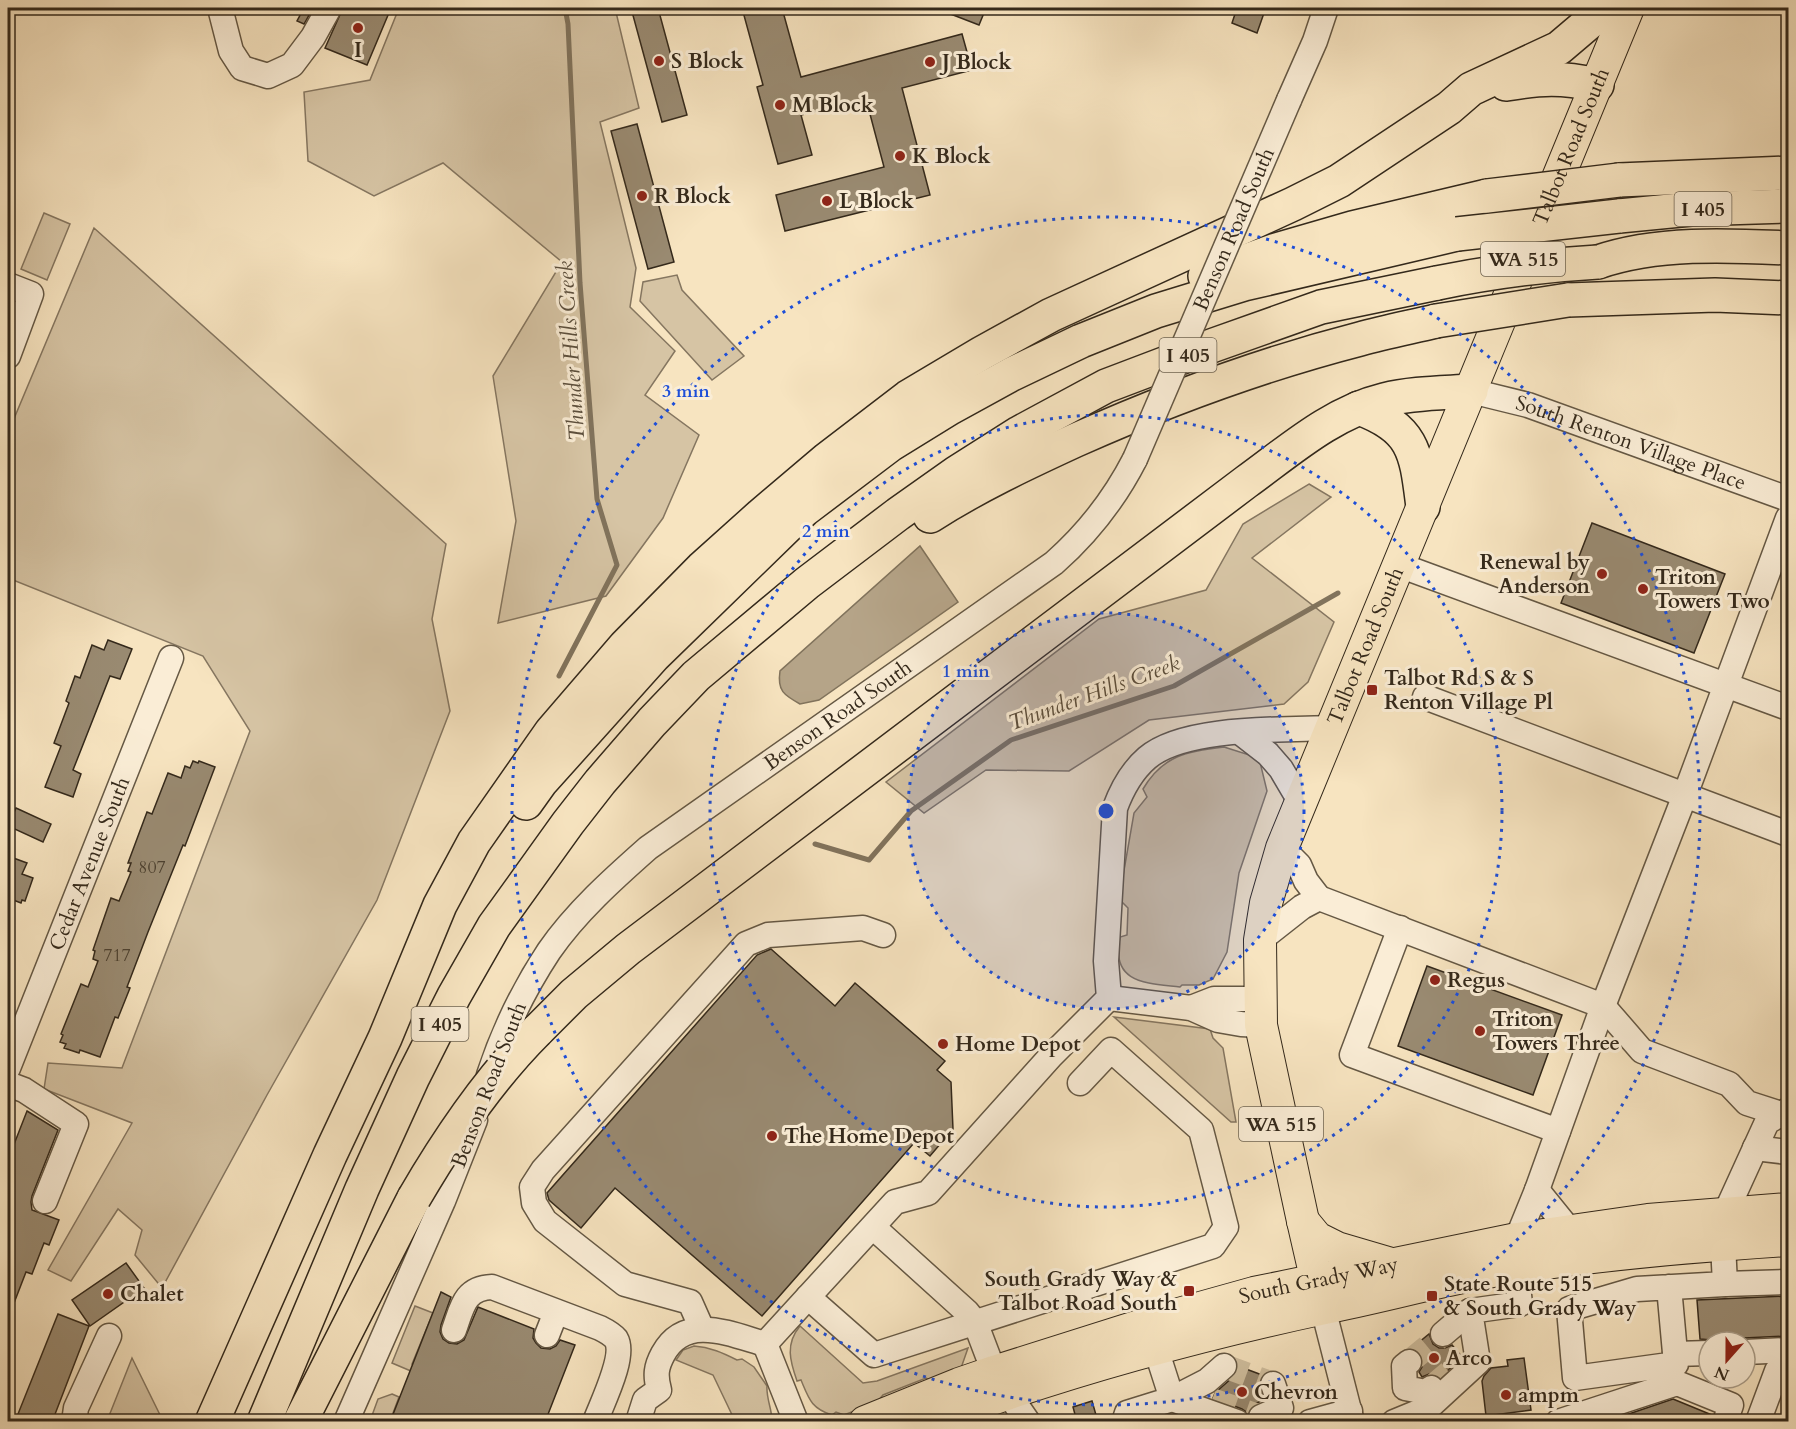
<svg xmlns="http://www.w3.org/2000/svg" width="1796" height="1429" viewBox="0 0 1796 1429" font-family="Cardo,serif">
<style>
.green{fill:#d6c4a4;stroke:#857660;stroke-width:1.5}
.water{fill:#b5a488;stroke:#81735c;stroke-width:1.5}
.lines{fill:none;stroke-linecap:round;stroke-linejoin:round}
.stream{stroke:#81735c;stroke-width:5}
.building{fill:#998a71;stroke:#34291b;stroke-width:1.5}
.minor-tunnel{stroke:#d0bf9f;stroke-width:24;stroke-dasharray:24 12;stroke-linecap:butt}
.minor-casing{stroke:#655844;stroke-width:27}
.major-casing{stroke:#34291b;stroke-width:34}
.highway-casing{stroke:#34291b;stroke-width:36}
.minor{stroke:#faedd6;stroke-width:24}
.major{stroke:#f7e4c0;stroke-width:32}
.highway{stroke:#f7e4c0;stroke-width:33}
.minor-bridge-casing{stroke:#655844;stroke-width:27;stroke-linecap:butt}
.highway-bridge-casing{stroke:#34291b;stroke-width:36;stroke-linecap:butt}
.minor-bridge{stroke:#faedd6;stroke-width:24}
.highway-bridge{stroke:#f7e4c0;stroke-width:33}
.ring{fill:none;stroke:#1d4ed8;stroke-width:3;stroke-dasharray:3 6}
.poi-dot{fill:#8f2418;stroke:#faedd6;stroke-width:2}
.labels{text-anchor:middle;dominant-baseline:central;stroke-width:6;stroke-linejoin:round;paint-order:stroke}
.number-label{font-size:18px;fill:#4d4130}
.shield{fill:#faedd6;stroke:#6f6453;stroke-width:1.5}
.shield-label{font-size:20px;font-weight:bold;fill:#34291b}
.poi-label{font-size:21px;font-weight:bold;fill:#34291b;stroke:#faedd6;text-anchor:start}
.street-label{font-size:21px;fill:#34291b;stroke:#faedd6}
.water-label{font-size:22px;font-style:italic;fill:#5b4e3c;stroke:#faedd6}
.centre{fill:#1d4ed8;stroke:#faedd6;stroke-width:3}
.ring-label{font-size:18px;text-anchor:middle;font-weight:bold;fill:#1d4ed8;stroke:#faedd6;stroke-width:6;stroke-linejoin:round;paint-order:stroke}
</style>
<rect width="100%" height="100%" fill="#f7e4c0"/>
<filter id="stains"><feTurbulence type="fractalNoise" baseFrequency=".00333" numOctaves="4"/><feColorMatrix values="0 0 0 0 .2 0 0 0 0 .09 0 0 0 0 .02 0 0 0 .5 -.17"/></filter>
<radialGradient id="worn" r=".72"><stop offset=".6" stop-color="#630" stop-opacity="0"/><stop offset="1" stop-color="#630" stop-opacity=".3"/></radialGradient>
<!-- green -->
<g class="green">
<polygon points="399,8 615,8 639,108 600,122 636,268 630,307 675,351 645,395 699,435 663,518 606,596 498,623 516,521 493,376 562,262 443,163 374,196 308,161 304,92 370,80"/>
<polygon points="44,213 70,224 47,280 21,269"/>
<polygon points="94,228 446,544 432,619 450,711 377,900 267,1095 162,1288 135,1255 142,1230 118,1209 71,1281 48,1270 132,1123 44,1089 48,1063 122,1068 250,731 203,656 8,578 8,433"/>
<polygon points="677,275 682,290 744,356 712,380 640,301 643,282"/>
<polygon points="1309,484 1331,497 1252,558 1334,622 1308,682 1284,704 1149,720 1069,771 986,770 924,813 886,782 1099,619 1206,590 1243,524"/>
<path d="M 1224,747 L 1259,758 L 1267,791 L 1239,873 L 1227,952 L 1213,979 L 1199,985 L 1182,985 L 1180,987 C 1147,983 1110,984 1120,937 L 1127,935 L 1128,908 L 1119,899 L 1134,813 L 1147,797 L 1143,789 C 1163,755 1188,751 1224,747 Z"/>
<polygon points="1114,1017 1210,1029 1213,1038 1223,1048 1236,1122 1231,1122"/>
<polygon points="415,1306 433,1313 412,1364 425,1377 392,1363"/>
<path d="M 800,1326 L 863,1383 L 877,1381 L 968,1348 L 960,1371 L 932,1381 L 926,1378 L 883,1395 L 877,1402 L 844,1415 L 836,1412 L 832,1415 C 811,1408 809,1399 801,1380 L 797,1381 C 790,1361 785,1344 800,1326 Z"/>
<path d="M 694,1346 C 710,1347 723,1353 737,1360 L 742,1359 L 754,1367 L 767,1386 C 766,1398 772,1409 772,1421 L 735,1421 L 713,1375 L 676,1360 L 683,1350 Z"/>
<polygon points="132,1358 163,1421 107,1421"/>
<polygon points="392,1394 399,1397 390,1421 370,1421 378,1399"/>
</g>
<!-- water -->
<path class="water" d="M 920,546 L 958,602 L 819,700 L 800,704 C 784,695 777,691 780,671 Z"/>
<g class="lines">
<!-- stream -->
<g class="stream">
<polyline points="559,676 617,565 597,499 580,283 568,24 565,8"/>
<polyline points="815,844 869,860 911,811 1011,740 1174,686 1338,593"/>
</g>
</g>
<!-- building -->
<g class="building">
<polygon points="304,8 313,8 304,24 297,21"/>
<polygon points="343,8 391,8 367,65 325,48"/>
<polygon points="631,8 658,8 687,115 662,122"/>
<polygon points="742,8 782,8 801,77 962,34 972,70 902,88 930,195 785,231 776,195 884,167 866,99 801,115 812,155 778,164 757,87 763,85"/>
<polygon points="935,8 986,8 979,25"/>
<polygon points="1237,8 1249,8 1264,13 1257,33 1232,23"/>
<polygon points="637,124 674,262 648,269 611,131"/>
<polygon points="1592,523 1725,574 1694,653 1561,603"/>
<polygon points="108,640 132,649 120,679 110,676 73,770 81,774 73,797 45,787 61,746 54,743 69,703 66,701 75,676 80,678 92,645 104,650"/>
<polygon points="193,761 198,763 199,761 215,767 185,846 183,845 148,932 127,987 130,988 118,1018 115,1017 100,1057 80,1050 79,1053 64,1048 66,1044 60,1042 63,1035 61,1034 81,984 88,987 98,961 93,959 95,951 93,950 103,921 111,898 119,901 131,872 128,871 131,863 128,863 147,812 152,814 168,773 181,778 185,766 190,768"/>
<polygon points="16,808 51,824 43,842 8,826"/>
<polygon points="8,856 27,863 22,874 33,878 25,901 22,900 21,903 8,898"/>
<polygon points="771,949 835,1006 855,983 945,1061 937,1070 951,1082 953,1129 930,1156 914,1143 762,1316 615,1188 581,1228 549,1200 547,1193 757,955"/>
<polygon points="1427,966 1562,1015 1533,1095 1398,1046"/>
<polygon points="27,1111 58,1130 32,1196 31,1202 32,1210 59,1220 49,1245 44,1243 32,1274 26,1272 9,1316 8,1151 11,1152"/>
<polygon points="126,1263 144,1288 90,1326 72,1300"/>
<polygon points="441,1292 451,1297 441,1325 440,1332 443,1339 449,1343 457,1344 464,1340 478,1307 534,1329 533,1338 536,1343 541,1348 550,1349 556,1346 560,1340 575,1345 545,1422 390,1422"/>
<polygon points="1788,1296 1788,1336 1744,1338 1735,1342 1700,1339 1697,1300"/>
<polygon points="58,1314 89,1326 52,1422 37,1422 18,1414"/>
<polygon points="1429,1334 1433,1344 1439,1348 1445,1348 1452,1345 1462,1357 1440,1378 1429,1374 1422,1377 1419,1372 1422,1367 1423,1359 1420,1353 1412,1348"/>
<polygon points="1524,1358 1531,1410 1486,1416 1482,1381 1484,1376 1491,1368 1508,1366 1507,1360"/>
<polygon points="1238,1366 1262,1375 1259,1382 1263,1400 1255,1404 1248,1413 1242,1409 1213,1398 1215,1393 1234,1376"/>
<polygon points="1673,1399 1712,1415 1711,1422 1605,1422"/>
<polygon points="1092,1401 1098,1422 1077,1422 1073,1407"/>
</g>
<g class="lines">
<!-- minor-tunnel -->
<g class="minor-tunnel">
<polyline points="1409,1362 1443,1334"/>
<polyline points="1224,1366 1273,1384"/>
<polyline points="1431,1388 1464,1360"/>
<polyline points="1212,1400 1261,1417"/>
</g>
<!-- minor casing -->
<g class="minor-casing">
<g id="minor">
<polyline points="220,8 231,51 242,68 268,76 292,65 313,37 329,8"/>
<polyline points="1289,100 1315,41 1326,8"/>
<polyline points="8,285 31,294 8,356"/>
<path id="s1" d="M 1471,391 L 1528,405 L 1788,499"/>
<polyline points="1399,565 1788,708"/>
<polyline points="1425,697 1788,834"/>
<polyline points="1241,733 1268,754 1281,769 1301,803"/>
<polyline points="1319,898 1603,1006 1642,1051 1729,1084 1747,1103 1781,1114"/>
<polyline points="1400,928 1352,1055 1558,1131"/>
<polyline points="1260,940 1302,907 1319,898 1306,881 1299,865 1282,848"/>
<polyline points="1109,998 1191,1008 1218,1020 1241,1024 1261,1025"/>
<polyline points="1191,1008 1214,999 1260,999"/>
<path id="s2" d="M 8,1068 L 171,658"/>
<path id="s3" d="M 489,1075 C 503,1032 524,989 549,951 C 576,912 613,879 648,848 L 1054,563 C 1088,533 1114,500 1135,459"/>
<polyline points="8,1084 24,1090 76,1124 45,1201"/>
<polyline points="1755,1148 1788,1152"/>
<polyline points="1537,1190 1603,1006 1685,795 1788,518"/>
<polyline points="1725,1214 1767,1122 1788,1110"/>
<polyline points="873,1227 967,1312 975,1322 994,1372"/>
<polyline points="1517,1239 1537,1190 1571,1232"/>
<polyline points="1725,1284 1788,1282"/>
<polyline points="1669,1287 1676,1364 1575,1378 1569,1309 1637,1289 1725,1284 1723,1244"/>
<polyline points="808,1297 874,1355 1213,1246 1226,1227 1201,1130 1111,1050 1080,1083"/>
<polyline points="1323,1308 1352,1422"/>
<polyline points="702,1329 690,1302 625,1284 545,1221 534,1203 532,1187 543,1170 746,944 768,935 863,928 883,935"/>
<path d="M 454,1330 C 462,1308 464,1288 492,1287 L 600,1328 C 606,1331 612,1334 616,1339 C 626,1356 602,1403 595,1422"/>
<polyline points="1443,1334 1470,1311"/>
<polyline points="547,1335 556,1312"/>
<polyline points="1745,1352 1788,1350"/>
<polyline points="1675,1354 1709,1353"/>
<polyline points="1409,1362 1404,1366 1405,1388 1426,1392 1431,1388"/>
<polyline points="1008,1393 1028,1422"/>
<polyline points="1172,1399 1237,1422"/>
<polyline points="1172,1399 1207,1381 1224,1366"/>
<polyline points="1261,1417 1281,1408 1273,1384"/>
<polyline points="74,1422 76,1408 109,1336"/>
<polyline points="346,1422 443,1201 475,1120"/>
<path d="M 638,1422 L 645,1400 L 659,1390 C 655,1375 656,1367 663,1354 C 685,1313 730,1334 765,1344"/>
<path d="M 796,1422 L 765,1344 L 895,1202 L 928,1193 L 1051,1056 L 1109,998 L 1106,961 L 1115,808 C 1122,789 1132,771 1147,758 C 1184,726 1283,730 1332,728"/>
<polyline points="1124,1422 1127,1413 1172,1399 1156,1349"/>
<polyline points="1310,1422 1350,1411"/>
<polyline points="1394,1422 1428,1408 1478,1362 1470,1311 1520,1304 1516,1267"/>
<polyline points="1558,1422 1677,1383 1731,1405 1725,1422"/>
<polyline points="1758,1422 1777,1371"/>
</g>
</g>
<!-- major casing -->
<g class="major-casing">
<g id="major">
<polyline points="1303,1221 1317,1238 1337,1248 1388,1263"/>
<path id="s4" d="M 1323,1308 L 1303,1221 L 1261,1025 L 1260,940 L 1266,903 L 1282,848 L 1628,8"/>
<path id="s5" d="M 865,1422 L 959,1384 L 994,1372 L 1168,1317 L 1254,1293 L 1517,1239 L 1648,1220 L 1788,1209"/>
<path d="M 928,1422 C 1057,1373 1189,1337 1324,1308 C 1384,1296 1444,1279 1505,1269 C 1599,1254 1694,1246 1788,1240"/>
</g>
</g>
<!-- highway casing -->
<g class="highway-casing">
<g id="highway">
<path d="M 1506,84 C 1542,78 1561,77 1597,85"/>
<polyline points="1619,180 1788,173"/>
<polyline points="1619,216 1691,209 1788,206"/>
<path d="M 1598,262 C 1656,242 1727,245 1788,248"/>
<polyline points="1205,276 1276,250 1352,228 1487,196"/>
<polyline points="1568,300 1715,295 1788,298"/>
<path d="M 1359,408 C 1415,429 1416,452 1423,507"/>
<path d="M 930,516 C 977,486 1026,463 1076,440 C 1168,399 1263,364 1360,339 C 1385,332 1411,327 1436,321"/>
<polyline points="526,803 541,782 654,656 804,510 890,445 950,408 1012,374 1081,341 1156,311 1244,284 1457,234"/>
<path d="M 537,1031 L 574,994 L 628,949 L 1246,482 C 1289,451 1331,413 1384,400 C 1412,393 1442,393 1471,391"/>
<polyline points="212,1422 330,1155 385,1038 440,905 474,842 551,732 625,646 702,568 761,515 827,459 908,397 982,353 1051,315 1293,204 1339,181 1449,108 1471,89 1559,48 1592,20 1602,8"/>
<polyline points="264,1422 362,1189 413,1077 454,996 494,926 568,823 600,782 652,722 696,676 807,583 898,514 956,473 1019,433 1106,386 1214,345 1321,307 1437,283"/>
<polyline points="300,1422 414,1198"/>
</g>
</g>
<!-- minor -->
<use href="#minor" class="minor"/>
<!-- major -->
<use href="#major" class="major"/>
<!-- highway -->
<use href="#highway" class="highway"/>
<!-- minor-bridge casing -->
<g class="minor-bridge-casing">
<g id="minor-bridge">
<path id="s6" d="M 1135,459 L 1289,100"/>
</g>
</g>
<!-- highway-bridge casing -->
<g class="highway-bridge-casing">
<g id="highway-bridge">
<polyline points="1487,196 1619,180"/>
<polyline points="1457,234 1619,216"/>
<path d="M 1437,283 C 1491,272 1543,265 1598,262"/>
<polyline points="1436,321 1568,300"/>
<path d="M 414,1198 C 449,1138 488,1080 537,1031"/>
</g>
</g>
<!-- minor-bridge -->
<use href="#minor-bridge" class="minor-bridge"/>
<!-- highway-bridge -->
<use href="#highway-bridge" class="highway-bridge"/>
</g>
<!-- distance rings -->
<circle cx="1106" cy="811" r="198" fill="#1d4ed8" fill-opacity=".12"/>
<g class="ring">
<circle cx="1106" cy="811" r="198"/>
<circle cx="1106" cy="811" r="396"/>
<circle cx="1106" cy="811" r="594"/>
</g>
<!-- markers -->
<g class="poi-dot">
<circle cx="358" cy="28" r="6"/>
<circle cx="659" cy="61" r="6"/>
<circle cx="930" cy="62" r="6"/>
<circle cx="780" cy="105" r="6"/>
<circle cx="900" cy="156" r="6"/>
<circle cx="642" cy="196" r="6"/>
<circle cx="827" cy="201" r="6"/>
<circle cx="1602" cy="574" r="6"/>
<circle cx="1643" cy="589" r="6"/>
<rect x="1366" y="684" width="12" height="12" rx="3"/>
<circle cx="1435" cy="980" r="6"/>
<circle cx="1480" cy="1031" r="6"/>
<circle cx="943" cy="1044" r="6"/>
<circle cx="772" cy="1136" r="6"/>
<rect x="1183" y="1285" width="12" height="12" rx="3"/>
<circle cx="108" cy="1294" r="6"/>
<rect x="1426" y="1290" width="12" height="12" rx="3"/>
<circle cx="1434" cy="1358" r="6"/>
<circle cx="1242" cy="1392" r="6"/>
<circle cx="1506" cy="1395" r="6"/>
</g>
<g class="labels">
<!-- number labels -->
<g class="number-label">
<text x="152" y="867">807</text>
<text x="117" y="955">717</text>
</g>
<!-- shield labels -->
<g class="shield">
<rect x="1674.5" y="192" width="57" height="34" rx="4.5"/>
<rect x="1481" y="242" width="84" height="34" rx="4.5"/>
<rect x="1159.5" y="338" width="57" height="34" rx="4.5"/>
<rect x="411.5" y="1007" width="57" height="34" rx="4.5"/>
<rect x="1239" y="1107" width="84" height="34" rx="4.5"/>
</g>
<g class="shield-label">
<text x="1703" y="209">I 405</text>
<text x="1523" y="259">WA 515</text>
<text x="1188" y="355">I 405</text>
<text x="440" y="1024">I 405</text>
<text x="1281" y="1124">WA 515</text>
</g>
<!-- poi labels -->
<g class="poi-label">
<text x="358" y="50" text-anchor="middle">I</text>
<text x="671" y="61">S Block</text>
<text x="942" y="62">J Block</text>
<text x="792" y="105">M Block</text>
<text x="912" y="156">K Block</text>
<text x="654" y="196">R Block</text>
<text x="839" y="201">L Block</text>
<text x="1590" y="562" text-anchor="end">Renewal by<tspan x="1590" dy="24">Anderson</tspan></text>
<text x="1655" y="577">Triton<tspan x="1655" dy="24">Towers Two</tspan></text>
<text x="1384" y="678">Talbot Rd S &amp; S<tspan x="1384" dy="24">Renton Village Pl</tspan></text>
<text x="1447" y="980">Regus</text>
<text x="1492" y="1019">Triton<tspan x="1492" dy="24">Towers Three</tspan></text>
<text x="955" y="1044">Home Depot</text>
<text x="784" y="1136">The Home Depot</text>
<text x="1177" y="1279" text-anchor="end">South Grady Way &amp;<tspan x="1177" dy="24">Talbot Road South</tspan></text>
<text x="1444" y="1284">State Route 515<tspan x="1444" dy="24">&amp; South Grady Way</tspan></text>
<text x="120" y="1294">Chalet</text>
<text x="1446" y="1358">Arco</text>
<text x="1254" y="1392">Chevron</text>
<text x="1518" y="1395">ampm</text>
</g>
<!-- street labels -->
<g class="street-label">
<text stroke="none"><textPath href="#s4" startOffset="1228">Talbot Road South</textPath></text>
<text stroke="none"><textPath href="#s6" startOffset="250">Benson Road South</textPath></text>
<text stroke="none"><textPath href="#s1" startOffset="168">South Renton Village Place</textPath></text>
<text stroke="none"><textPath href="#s4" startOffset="688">Talbot Road South</textPath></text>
<text stroke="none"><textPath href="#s3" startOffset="513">Benson Road South</textPath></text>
<text stroke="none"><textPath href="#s2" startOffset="220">Cedar Avenue South</textPath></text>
<text transform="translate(489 1085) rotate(-69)">Benson Road South</text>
<text stroke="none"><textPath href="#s5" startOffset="476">South Grady Way</textPath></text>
</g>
<!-- water labels -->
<g class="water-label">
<text transform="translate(571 351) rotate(-94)">Thunder Hills Creek</text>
<text transform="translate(1094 693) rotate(-20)">Thunder Hills Creek</text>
</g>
</g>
<circle cx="1106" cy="811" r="9" class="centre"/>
<g class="ring-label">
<text x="686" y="397">3 min</text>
<text x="826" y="537">2 min</text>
<text x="966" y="677">1 min</text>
</g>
<!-- margin -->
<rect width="1796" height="1429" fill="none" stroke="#f7e4c0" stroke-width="30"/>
<rect x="9" y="9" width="1778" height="1411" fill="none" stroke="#34291b" stroke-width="3"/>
<rect x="15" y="15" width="1766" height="1399" fill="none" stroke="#34291b" stroke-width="1.5"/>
<!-- north arrow -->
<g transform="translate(1727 1360) rotate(201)"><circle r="28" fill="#faedd6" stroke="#ab9f8b" stroke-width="1.5"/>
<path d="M0-4.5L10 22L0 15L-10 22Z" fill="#8f2418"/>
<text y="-9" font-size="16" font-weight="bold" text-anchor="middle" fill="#34291b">N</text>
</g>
<rect width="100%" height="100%" filter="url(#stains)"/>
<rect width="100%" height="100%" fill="url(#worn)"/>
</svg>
